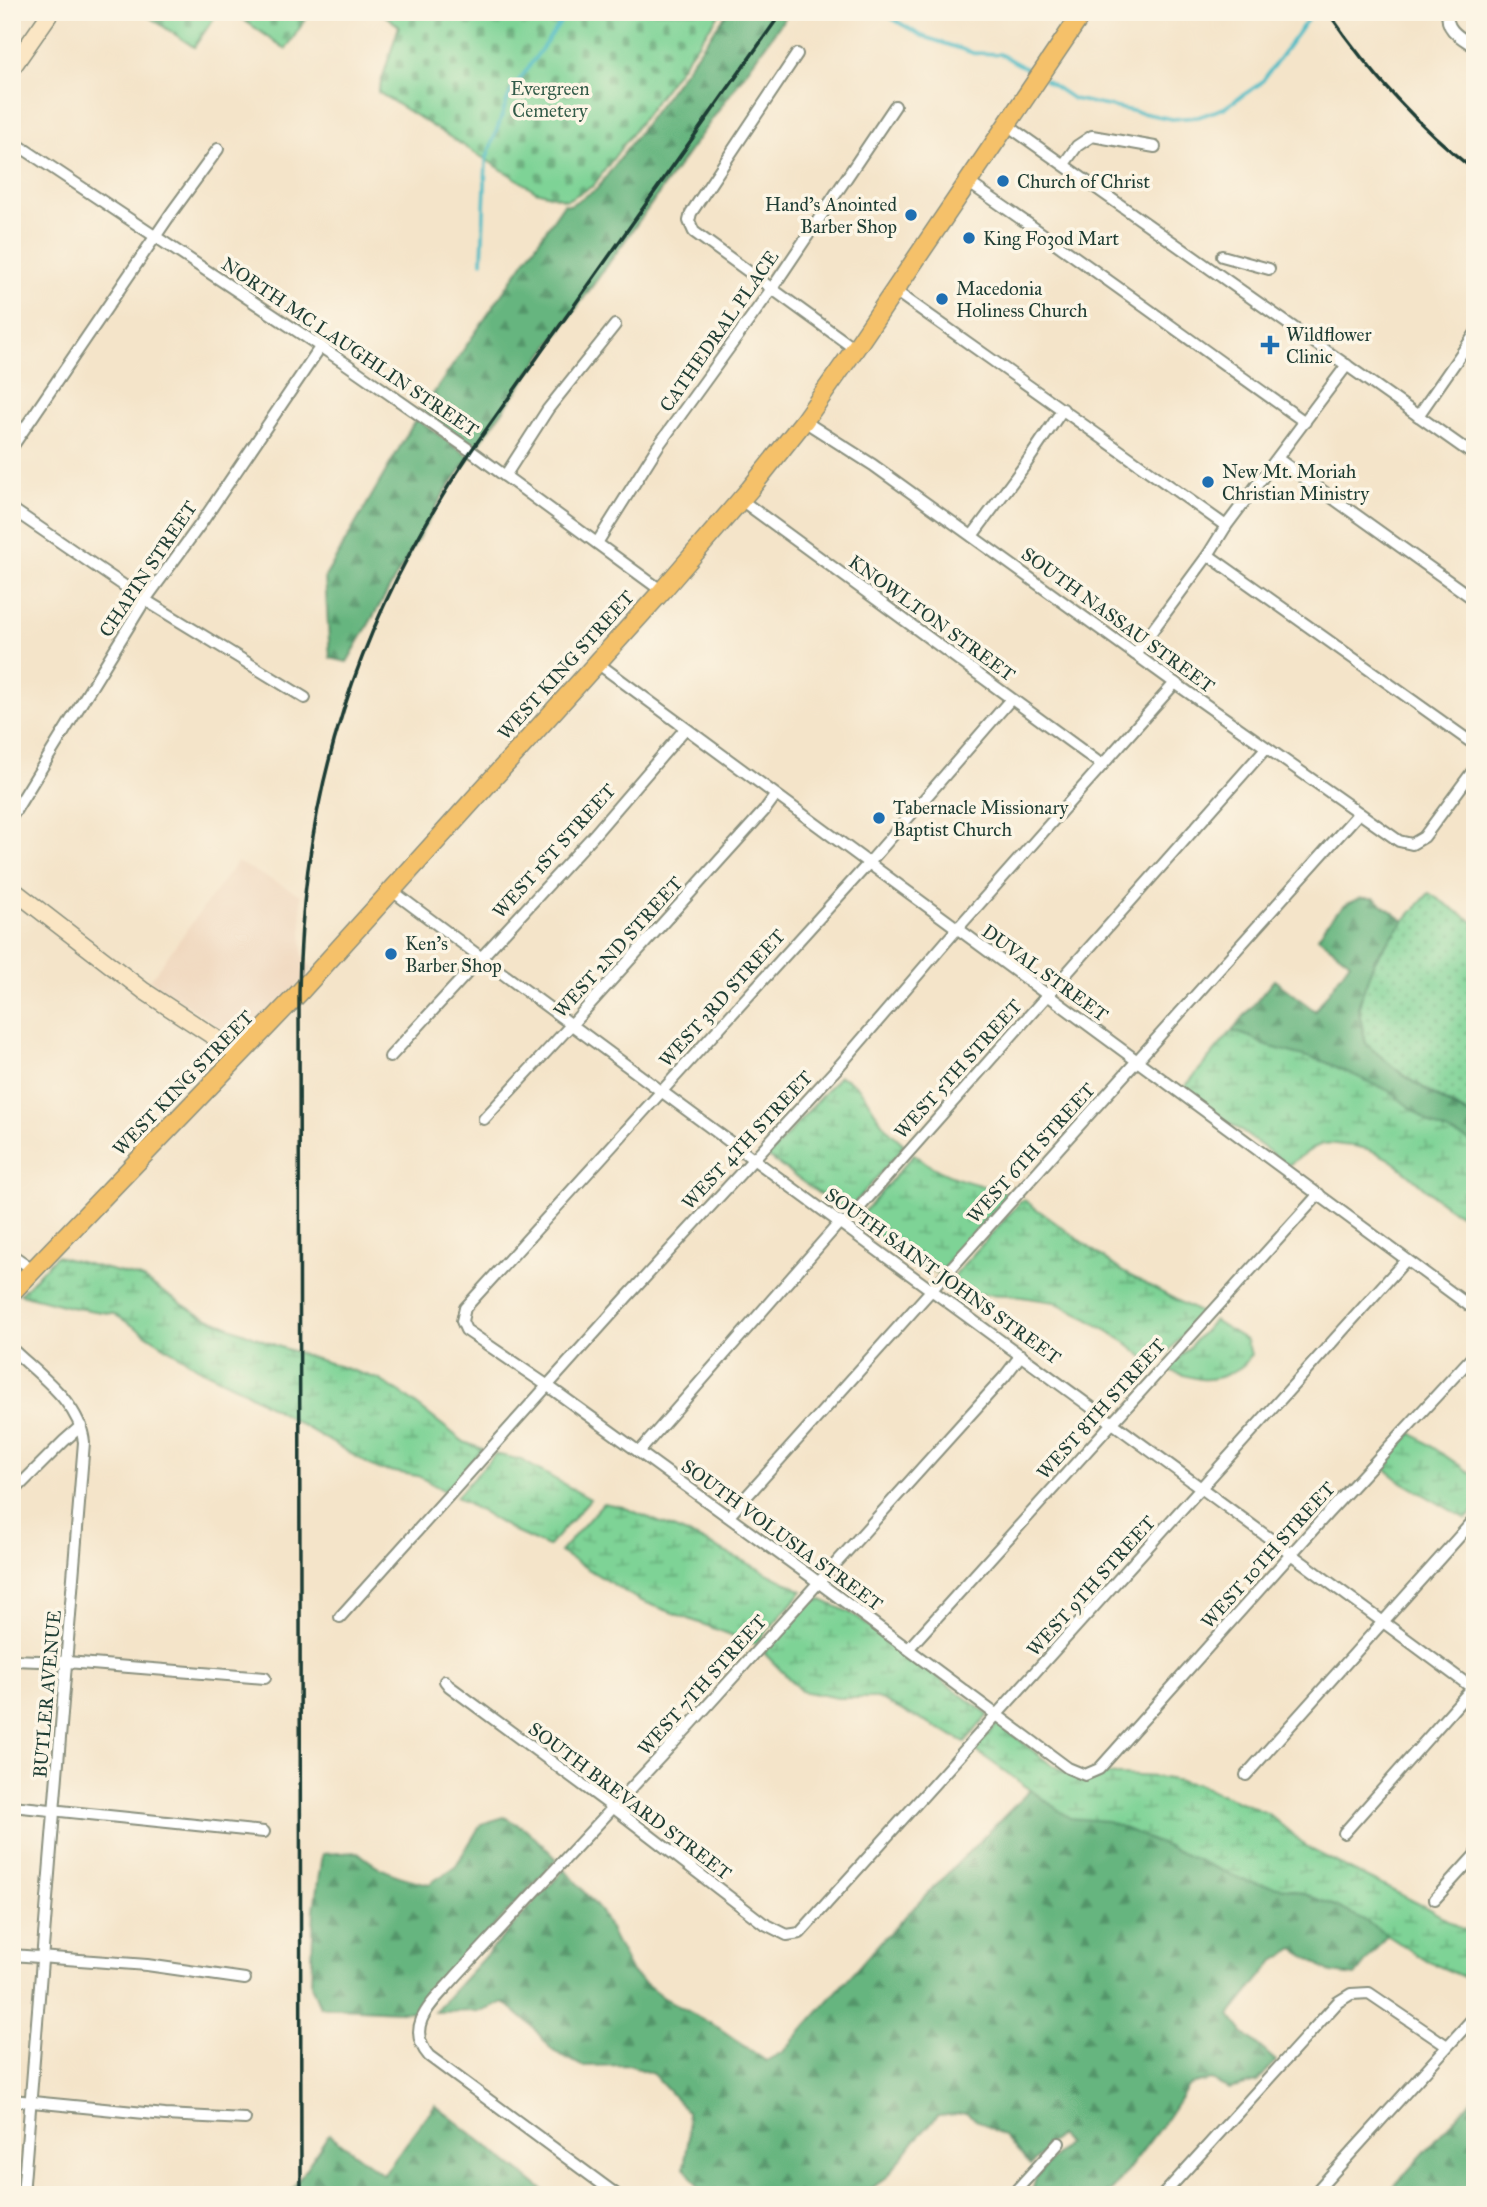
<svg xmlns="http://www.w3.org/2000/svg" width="1487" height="2207" viewBox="0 0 1487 2207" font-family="'IM FELL Great Primer',serif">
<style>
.built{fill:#efd6bc}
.grass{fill:url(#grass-dots);stroke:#4e8865;stroke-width:2}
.forest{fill:url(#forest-firs);stroke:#42795a;stroke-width:2}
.wetland{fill:url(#wetland-marsh);stroke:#4e8865;stroke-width:2}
.cemetery{fill:url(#cemetery-stones);stroke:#4e8865;stroke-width:2}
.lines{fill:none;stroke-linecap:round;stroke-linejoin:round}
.stream{stroke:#4dbbc5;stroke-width:3.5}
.street-casing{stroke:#8a907e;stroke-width:14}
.secondary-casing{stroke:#8a907e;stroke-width:19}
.primary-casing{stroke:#8a907e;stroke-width:21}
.street{stroke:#fff;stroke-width:10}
.secondary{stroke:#fbe6c4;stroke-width:16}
.primary{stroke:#f5c16b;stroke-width:18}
.rail{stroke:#1f3d34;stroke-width:3.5}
.poi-dot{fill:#1f6fb2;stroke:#fcf5e5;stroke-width:2.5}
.labels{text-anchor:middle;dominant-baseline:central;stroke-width:7;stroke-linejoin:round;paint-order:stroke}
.park-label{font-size:19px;fill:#325b48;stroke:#fcf5e5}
.poi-label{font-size:19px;fill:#1f3d34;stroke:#fcf5e5;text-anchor:start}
.street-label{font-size:19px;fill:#1f3d34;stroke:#fcf5e5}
</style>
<defs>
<pattern id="grass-dots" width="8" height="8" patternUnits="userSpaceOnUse" patternTransform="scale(1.75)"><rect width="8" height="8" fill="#7ed396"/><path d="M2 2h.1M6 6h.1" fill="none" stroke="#67ac7b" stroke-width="1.8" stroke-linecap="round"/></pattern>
<pattern id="forest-firs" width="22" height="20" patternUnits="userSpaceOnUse" patternTransform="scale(1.75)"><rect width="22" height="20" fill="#66b57f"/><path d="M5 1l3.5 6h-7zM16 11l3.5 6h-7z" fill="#539469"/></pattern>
<pattern id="wetland-marsh" width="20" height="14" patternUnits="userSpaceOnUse" patternTransform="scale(1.75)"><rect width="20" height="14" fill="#7ed396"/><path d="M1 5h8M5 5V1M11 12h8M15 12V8" fill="none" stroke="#67ac7b"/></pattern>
<pattern id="cemetery-stones" width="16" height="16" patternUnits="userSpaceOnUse" patternTransform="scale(1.75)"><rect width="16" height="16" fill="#7ed396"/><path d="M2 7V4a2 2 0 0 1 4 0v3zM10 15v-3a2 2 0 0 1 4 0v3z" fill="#67ac7b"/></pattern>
</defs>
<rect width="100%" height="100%" fill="#fcf5e5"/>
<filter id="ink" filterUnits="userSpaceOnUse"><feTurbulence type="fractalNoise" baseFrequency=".0143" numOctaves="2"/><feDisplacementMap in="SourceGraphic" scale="14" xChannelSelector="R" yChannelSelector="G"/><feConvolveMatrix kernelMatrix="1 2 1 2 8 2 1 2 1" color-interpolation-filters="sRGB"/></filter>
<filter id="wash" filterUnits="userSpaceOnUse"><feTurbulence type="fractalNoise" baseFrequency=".00686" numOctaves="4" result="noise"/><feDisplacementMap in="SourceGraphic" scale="28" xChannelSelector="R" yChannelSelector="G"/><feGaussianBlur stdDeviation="1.57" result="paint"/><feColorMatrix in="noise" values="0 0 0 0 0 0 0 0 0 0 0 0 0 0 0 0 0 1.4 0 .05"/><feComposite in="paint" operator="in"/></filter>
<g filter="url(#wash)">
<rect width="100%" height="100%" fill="#f4e4c9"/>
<!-- built -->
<polygon class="built" points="237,862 301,895 303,956 313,969 242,1043 150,980"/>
<!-- grass -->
<path class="grass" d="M 1429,893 L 1475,923 L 1475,1117 C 1454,1107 1373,1060 1365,1041 C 1343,984 1394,932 1429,893 Z"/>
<!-- forest -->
<g class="forest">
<polygon points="728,12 789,12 476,448 422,410 564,204 570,205 597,189"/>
<polygon points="416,419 470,457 443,495 347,662 330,658 325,577"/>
<path d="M 1362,898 L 1374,898 L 1404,921 L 1375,958 L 1358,1007 L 1366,1044 L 1403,1075 L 1453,1107 L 1475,1117 L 1475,1146 L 1468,1140 L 1433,1126 L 1389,1091 L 1325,1062 L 1263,1045 L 1253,1038 L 1232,1031 L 1274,980 L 1315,1011 L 1350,962 L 1318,937 C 1329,920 1342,902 1362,898 Z"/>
<polygon points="1030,1790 1070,1818 1108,1821 1248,1882 1291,1889 1336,1906 1361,1918 1387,1935 1355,1976 1332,1973 1294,1949 1273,1962 1230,2015 1243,2032 1276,2061 1257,2082 1229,2089 1211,2080 1189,2085 1168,2117 1115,2187 1107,2195 1031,2195 1036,2177 1067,2143 1058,2135 1031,2165 1005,2137 966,2113 938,2116 915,2140 888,2176 863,2195 704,2195 684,2167 689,2137 687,2111 653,2074 629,2065 582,2066 553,2051 531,2025 504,2002 483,2011 434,2012 565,1869 601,1912 632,1973 664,1998 719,2028 766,2061 784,2051 884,1938"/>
<path d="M 504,1817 L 526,1829 L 557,1859 L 452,1971 L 418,2012 L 320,2007 L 311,1985 L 314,1909 L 322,1854 L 358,1852 C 381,1872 399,1877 429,1884 L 455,1867 L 481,1824 Z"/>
<polygon points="1475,2096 1475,2195 1386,2195"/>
<polygon points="435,2105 549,2195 288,2195 329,2134 383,2175"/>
</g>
<!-- wetland -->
<g class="wetland">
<path d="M 1232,1031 L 1253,1038 L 1263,1045 L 1325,1062 L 1389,1091 L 1433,1126 L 1468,1140 L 1475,1146 L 1475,1221 C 1421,1202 1405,1147 1342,1145 C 1335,1144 1326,1142 1320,1145 C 1309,1149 1298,1159 1288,1165 L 1183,1089 Z"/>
<path d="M 839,1076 C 865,1085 868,1105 884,1125 C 890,1133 898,1139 905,1145 L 846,1213 L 768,1157 Z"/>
<path d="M 914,1154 C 947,1181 972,1181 1010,1194 L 939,1274 L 908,1258 L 857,1220 Z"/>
<polygon points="1023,1199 1123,1272 1203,1314 1155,1366 1127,1343 1081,1315 1055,1302 1008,1295 978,1294 950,1280"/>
<polygon points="56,1256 141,1278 198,1314 280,1347 378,1379 404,1395 464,1442 482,1449 445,1491 418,1476 377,1469 237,1387 202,1370 114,1314 70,1307 20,1294"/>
<path d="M 1214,1320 L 1247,1341 L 1251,1354 C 1246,1364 1242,1367 1232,1372 C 1207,1385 1193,1378 1168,1370 Z"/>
<polygon points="1412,1433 1475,1476 1475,1510 1466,1519 1402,1482 1381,1466"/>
<polygon points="495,1454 521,1460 590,1499 548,1547 517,1533 456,1497"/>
<polygon points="603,1503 623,1507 699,1539 803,1591 755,1644 639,1600 560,1552"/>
<polygon points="815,1597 851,1613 988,1715 965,1742 877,1698 838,1698 801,1691 764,1653"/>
<polygon points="998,1723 1050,1764 1081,1781 1090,1781 1102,1774 1157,1777 1197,1784 1267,1813 1310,1849 1427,1908 1475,1936 1475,1982 1427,1961 1361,1918 1336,1906 1291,1889 1248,1882 1108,1821 1070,1818 975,1750"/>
</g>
<!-- cemetery -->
<g class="cemetery">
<polygon points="142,12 218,12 194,47"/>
<polygon points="232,12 310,12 286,49"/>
<polygon points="380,12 721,12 593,186 567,200 536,191 378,92 399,26"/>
</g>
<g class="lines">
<!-- stream -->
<g class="stream">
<polyline points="881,12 922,36 973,53 1000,54 1036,74"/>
<polyline points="1045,80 1073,99 1172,119 1198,117 1224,108 1261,83 1313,12"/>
<polyline points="482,262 486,160 510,93 568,12"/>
</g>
</g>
</g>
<g filter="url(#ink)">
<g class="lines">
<!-- street casing -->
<g class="street-casing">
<g id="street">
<path d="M 1448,12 C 1444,30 1462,38 1475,47"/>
<polyline points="797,54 691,213 689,221 694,232 855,349"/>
<polyline points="1007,125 1475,456"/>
<polyline points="12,141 345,363 471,451 662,591"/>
<polyline points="1064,164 1077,146 1092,136 1155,147"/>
<path d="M 969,183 C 1083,260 1193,343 1305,422"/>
<polyline points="1222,256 1269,269"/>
<polyline points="895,291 1226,526"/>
<polyline points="1418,416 1475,334"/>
<polyline points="804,421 873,465 1175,683 1399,841 1412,844 1424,837 1475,768"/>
<polyline points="12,447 172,212 218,149"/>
<polyline points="1278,459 1475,600"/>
<polyline points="505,476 548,409 615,325"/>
<polyline points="741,500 1102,765"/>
<polyline points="12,509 145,600 305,698"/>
<polyline points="972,536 1025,465 1063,409"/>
<polyline points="597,543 658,446 771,290 895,106"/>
<polyline points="1208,555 1475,745"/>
<polyline points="1135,654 1208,555 1226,526 1347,365"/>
<polyline points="596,662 1475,1310"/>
<polyline points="1011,699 868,864 465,1308 462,1321 466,1330 548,1386 810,1576 1068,1768 1085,1775 1099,1769 1327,1514 1475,1354"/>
<polyline points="12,816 145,600 202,522 321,346"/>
<path d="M 391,890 C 750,1160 1114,1422 1475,1690"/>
<polyline points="390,1057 594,835 685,729"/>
<polyline points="484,1119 572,1024 764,811 775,796"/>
<polyline points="844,1225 1266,748"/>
<polyline points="12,1255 34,1270"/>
<path d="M 12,1349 C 39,1375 80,1403 84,1442 L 23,2195"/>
<polyline points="639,1452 840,1222"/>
<polyline points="12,1493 64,1441 81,1426"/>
<polyline points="729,1516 1359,813"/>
<polyline points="340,1617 626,1298 840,1065 957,929 1175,683"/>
<polyline points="909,1648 1319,1194"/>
<polyline points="12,1660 67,1662 265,1678"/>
<polyline points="445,1681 449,1686 614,1808 763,1923 787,1935 800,1933 1406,1260"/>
<polyline points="1246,1775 1475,1519"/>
<polyline points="12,1806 264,1832"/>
<polyline points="1344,1833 1475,1685"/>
<polyline points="1435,1899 1475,1855"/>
<polyline points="12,1955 147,1965 245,1979"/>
<polyline points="12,2100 165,2115 245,2119"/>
<path d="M 617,2195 L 429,2056 C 402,2024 436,2000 457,1975 L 690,1725 L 1005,1376 L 1021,1355"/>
<polyline points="1012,2195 1059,2143"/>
<polyline points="1163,2195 1338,2002 1351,1994 1369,1993 1447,2046"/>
<polyline points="1313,2195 1475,2016"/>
</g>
</g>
<!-- secondary casing -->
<g class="secondary-casing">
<g id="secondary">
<polyline points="12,68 51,12"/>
<polyline points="12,889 144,991 240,1054"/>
</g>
</g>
<!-- primary casing -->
<g class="primary-casing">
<polyline id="primary" points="12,1292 299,993 662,591 750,489 804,421 855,349 1083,12"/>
</g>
<!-- street -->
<use href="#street" class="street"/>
<!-- secondary -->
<use href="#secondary" class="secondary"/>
<!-- primary -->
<use href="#primary" class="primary"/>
<!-- rail -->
<g class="rail">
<path d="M 1328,12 C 1369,72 1418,126 1475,171"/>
<path d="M 301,2195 L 299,993 C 302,789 358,620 471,451 L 782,12"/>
</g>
</g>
</g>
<!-- markers -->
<g class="poi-dot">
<circle cx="1003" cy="181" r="7"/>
<circle cx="911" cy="215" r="7"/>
<circle cx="969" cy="238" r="7"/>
<circle cx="942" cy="299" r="7"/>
<path d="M1266.5 334.5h7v7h7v7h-7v7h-7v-7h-7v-7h7z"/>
<circle cx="1208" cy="482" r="7"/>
<circle cx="879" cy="818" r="7"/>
<circle cx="391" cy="954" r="7"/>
</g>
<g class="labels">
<!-- park labels -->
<g class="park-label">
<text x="550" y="88">Evergreen<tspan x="550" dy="22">Cemetery</tspan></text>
</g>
<!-- poi labels -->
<g class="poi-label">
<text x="1017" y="181">Church of Christ</text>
<text x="897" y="204" text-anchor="end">Hand's Anointed<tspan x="897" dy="22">Barber Shop</tspan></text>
<text x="983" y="238">King Fo3od Mart</text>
<text x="956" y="288">Macedonia<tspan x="956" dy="22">Holiness Church</tspan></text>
<text x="1286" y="334">Wildflower<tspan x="1286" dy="22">Clinic</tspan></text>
<text x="1222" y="471">New Mt. Moriah<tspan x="1222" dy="22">Christian Ministry</tspan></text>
<text x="893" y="807">Tabernacle Missionary<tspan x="893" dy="22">Baptist Church</tspan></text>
<text x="405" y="943">Ken's<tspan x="405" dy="22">Barber Shop</tspan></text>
</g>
<!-- street labels -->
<g class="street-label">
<text transform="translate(719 331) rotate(-55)">CATHEDRAL PLACE</text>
<text transform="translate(350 347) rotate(34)">NORTH MC LAUGHLIN STREET</text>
<text transform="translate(148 569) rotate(-56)">CHAPIN STREET</text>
<text transform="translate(932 618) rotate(36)">KNOWLTON STREET</text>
<text transform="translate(1118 620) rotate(36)">SOUTH NASSAU STREET</text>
<text transform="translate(566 665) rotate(-48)">WEST KING STREET</text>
<text transform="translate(554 851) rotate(-48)">WEST 1ST STREET</text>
<text transform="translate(618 947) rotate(-48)">WEST 2ND STREET</text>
<text transform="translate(1045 973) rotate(36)">DUVAL STREET</text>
<text transform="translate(722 998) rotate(-48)">WEST 3RD STREET</text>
<text transform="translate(958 1069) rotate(-48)">WEST 5TH STREET</text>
<text transform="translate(183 1083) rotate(-46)">WEST KING STREET</text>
<text transform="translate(747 1140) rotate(-47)">WEST 4TH STREET</text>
<text transform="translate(1031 1153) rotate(-48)">WEST 6TH STREET</text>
<text transform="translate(943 1276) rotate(36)">SOUTH SAINT JOHNS STREET</text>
<text transform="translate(1101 1409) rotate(-48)">WEST 8TH STREET</text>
<text transform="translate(782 1535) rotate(36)">SOUTH VOLUSIA STREET</text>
<text transform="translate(1268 1555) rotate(-48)">WEST 10TH STREET</text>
<text transform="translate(1091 1586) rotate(-48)">WEST 9TH STREET</text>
<text transform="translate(702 1685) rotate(-48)">WEST 7TH STREET</text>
<text transform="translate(47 1694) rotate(-85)">BUTLER AVENUE</text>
<text transform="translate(630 1801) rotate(37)">SOUTH BREVARD STREET</text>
</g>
</g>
<!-- margin -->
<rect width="1487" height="2207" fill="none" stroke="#fcf5e5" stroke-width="42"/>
</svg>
